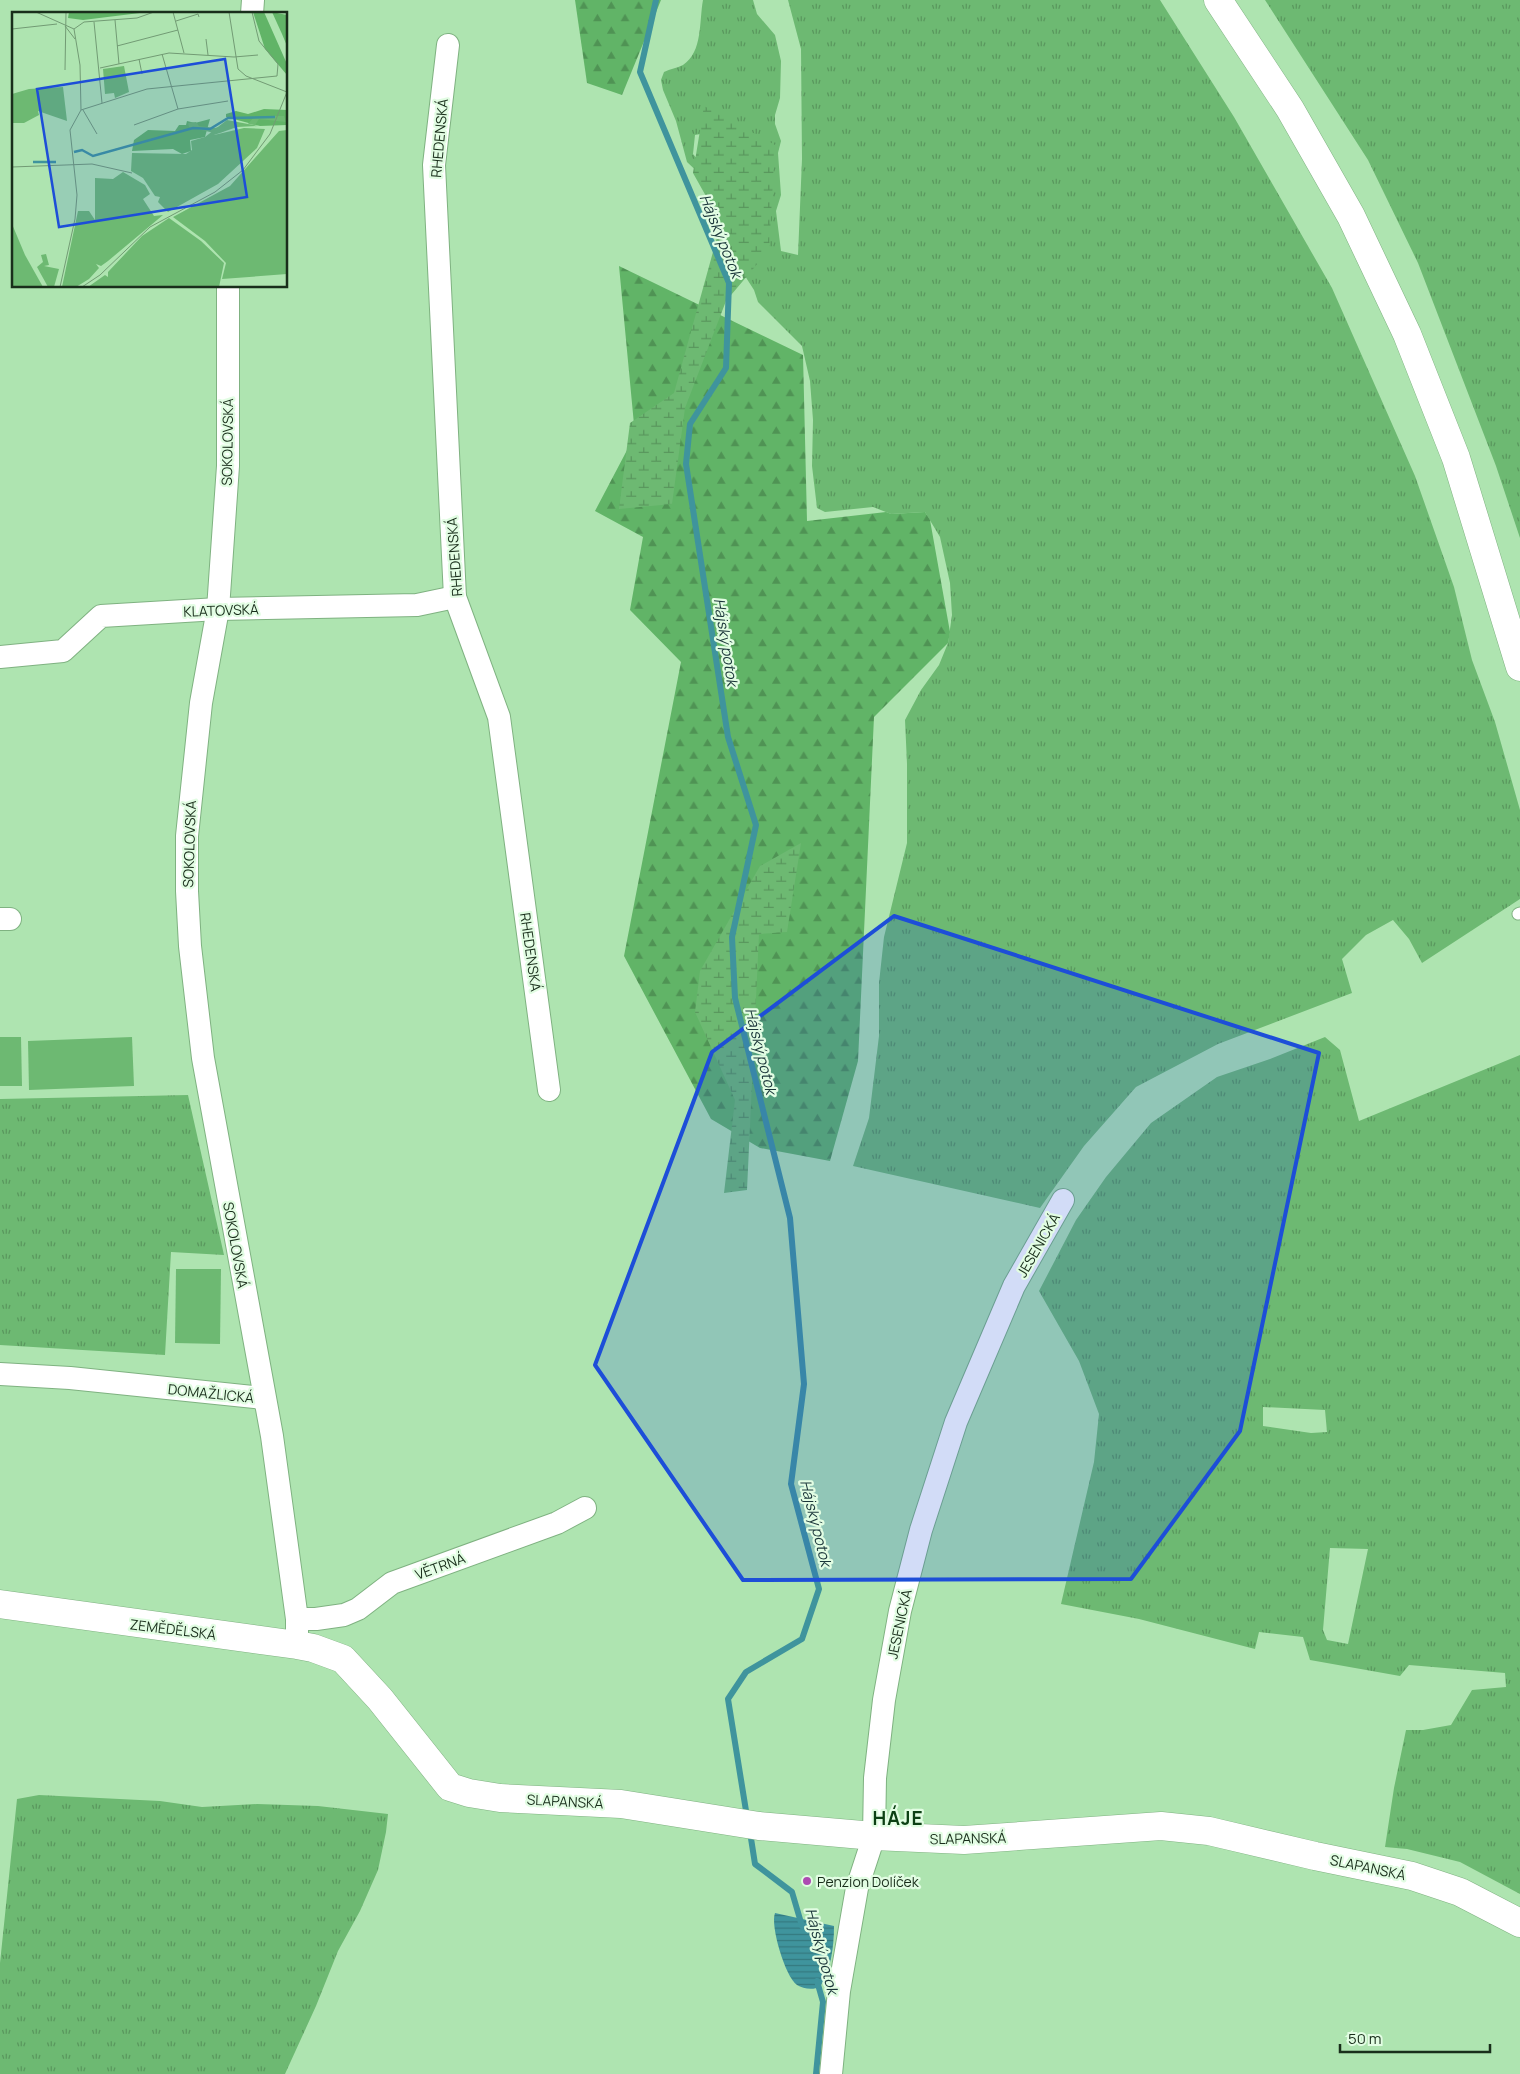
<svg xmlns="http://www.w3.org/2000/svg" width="1520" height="2074" viewBox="0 0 1520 2074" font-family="Manrope,sans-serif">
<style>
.grass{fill:url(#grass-tufts);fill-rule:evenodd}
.forest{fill:url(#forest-firs)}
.wetland{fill:url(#wetland-marsh)}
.park{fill:#6db972}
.water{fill:url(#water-rules)}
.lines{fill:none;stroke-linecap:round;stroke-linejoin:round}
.stream{stroke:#3f949d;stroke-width:6}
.service-casing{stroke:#7fb281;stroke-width:13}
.minor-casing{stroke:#7fb281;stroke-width:24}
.tertiary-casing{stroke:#7fb281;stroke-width:29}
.secondary-casing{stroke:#7fb281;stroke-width:29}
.service{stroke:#fff;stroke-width:11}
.minor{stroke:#fff;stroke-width:22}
.tertiary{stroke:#fff;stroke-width:28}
.secondary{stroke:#fff;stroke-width:28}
.marked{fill:#1d4ed8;fill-opacity:0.2;stroke:#1d4ed8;stroke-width:4;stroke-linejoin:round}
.poi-dot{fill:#ad4bb2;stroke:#e2fde3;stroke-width:2}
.labels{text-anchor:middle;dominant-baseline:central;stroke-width:4.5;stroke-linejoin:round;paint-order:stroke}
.street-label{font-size:14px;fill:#192e1b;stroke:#e2fde3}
.poi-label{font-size:14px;fill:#192e1b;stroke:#e2fde3;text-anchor:start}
.water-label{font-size:15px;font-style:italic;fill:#1a3539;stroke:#e2fde3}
.district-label{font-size:19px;font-weight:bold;letter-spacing:1px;fill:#0c4014;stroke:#e2fde3}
.inset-river{fill:none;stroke:#3f949d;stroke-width:2.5}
.inset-road{fill:none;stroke:#729b74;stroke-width:1}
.view{fill:#1d4ed8;fill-opacity:0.15;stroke:#1d4ed8;stroke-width:2.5}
.inset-edge{fill:none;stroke:#192e1b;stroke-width:2.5}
</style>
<defs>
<pattern id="grass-tufts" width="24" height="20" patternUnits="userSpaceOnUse" patternTransform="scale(1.25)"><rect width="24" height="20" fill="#6db972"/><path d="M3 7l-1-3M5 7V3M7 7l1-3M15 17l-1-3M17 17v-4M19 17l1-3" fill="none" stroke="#59975d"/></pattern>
<pattern id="forest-firs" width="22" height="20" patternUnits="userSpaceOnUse" patternTransform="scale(1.25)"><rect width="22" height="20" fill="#61b467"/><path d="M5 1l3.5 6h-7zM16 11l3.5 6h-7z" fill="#4f9354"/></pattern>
<pattern id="wetland-marsh" width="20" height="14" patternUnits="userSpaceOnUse" patternTransform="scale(1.25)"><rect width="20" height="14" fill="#6db972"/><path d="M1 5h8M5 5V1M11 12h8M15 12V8" fill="none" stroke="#59975d"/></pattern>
<pattern id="water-rules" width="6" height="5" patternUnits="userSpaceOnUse" patternTransform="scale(1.25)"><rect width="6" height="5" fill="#3f949d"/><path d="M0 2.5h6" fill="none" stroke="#34797f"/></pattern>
</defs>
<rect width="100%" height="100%" fill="#aee4b0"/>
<!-- grass -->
<g class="grass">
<path d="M 703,0 L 753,0 L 757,14 L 775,35 L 781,61 L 780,98 L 775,115 L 775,124 L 781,141 L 778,153 L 781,195 L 776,211 L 781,251 L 798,255 L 802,159 L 801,49 L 788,0 L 1160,0 L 1234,117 L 1332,288 L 1415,476 L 1454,587 L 1472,660 L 1495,722 L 1520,810 L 1520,899 L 1422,963 L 1409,939 L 1393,920 L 1366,935 L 1342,959 L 1352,993 L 1218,1044 L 1136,1087 L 1084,1146 L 1040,1208 L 853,1166 L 869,1118 L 879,1036 L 879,983 L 884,937 L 907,843 L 907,764 L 905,720 L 921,690 L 939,665 L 948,643 L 952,615 L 950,583 L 940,537 L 925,512 L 891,514 L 873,507 L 825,512 L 817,508 L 812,466 L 813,420 L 810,381 L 802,346 L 758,302 L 754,290 L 745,276 L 731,227 L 705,179 L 687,162 L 676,121 L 663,90 L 661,80 L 664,72 C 670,69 677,68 683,65 C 703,52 699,21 703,0 ZM 717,131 L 705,168 L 693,154 L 695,135 Z"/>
<polygon points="1265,0 1520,0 1520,538 1496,466 1418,263 1368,160"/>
<path d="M 1325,1037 L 1340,1050 L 1359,1121 L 1520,1055 L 1520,1894 L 1460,1862 L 1407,1849 L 1385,1847 L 1394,1788 L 1406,1730 L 1423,1730 L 1451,1725 L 1472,1690 L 1506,1687 L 1505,1673 L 1409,1665 L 1400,1676 L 1310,1660 L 1303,1637 L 1259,1632 L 1255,1649 L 1139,1619 L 1061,1604 L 1094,1462 L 1099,1414 L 1079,1361 L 1039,1291 L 1076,1220 L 1106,1177 L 1151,1123 L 1217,1077 L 1270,1059 ZM 1263,1407 L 1325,1410 L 1327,1432 L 1311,1433 L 1263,1426 ZM 1330,1548 L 1368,1549 L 1348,1644 L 1327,1640 L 1323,1630 Z"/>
<polygon points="188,1095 224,1255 171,1252 165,1355 0,1345 0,1099"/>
<polygon points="39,1795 160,1801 202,1807 257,1804 318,1806 388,1814 386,1832 378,1870 360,1911 338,1951 316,2006 285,2074 0,2074 0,1963 17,1799"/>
</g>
<!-- forest -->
<g class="forest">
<polygon points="575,0 661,0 622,95 587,83"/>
<polygon points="619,266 803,355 807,521 886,512 891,514 925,512 930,520 950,632 948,643 874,717 858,1061 830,1161 760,1148 711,1119 624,956 681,662 630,610 643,537 595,511 635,435"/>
</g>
<!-- wetland -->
<g class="wetland">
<polygon points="704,106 775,145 769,250 726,301 685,408 672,504 619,509 630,423 674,393 721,223 693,173"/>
<polygon points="801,843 787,932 759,934 747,1190 724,1193 735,1100 695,1012 700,971 760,866"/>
</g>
<!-- park -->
<g class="park">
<polygon points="0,1037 21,1037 22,1086 0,1086"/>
<polygon points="132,1037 134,1086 29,1090 28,1041"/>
<polygon points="176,1269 221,1269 220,1344 175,1343"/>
</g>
<!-- water -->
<path class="water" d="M 775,1913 L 834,1926 C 834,1947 831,1969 820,1987 C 813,1990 803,1989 797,1985 C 785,1977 770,1925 775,1913 Z"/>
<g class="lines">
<!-- stream -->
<g class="stream">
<polyline points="656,0 640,72 729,283 726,368 690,424 686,464 728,737 756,825 732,937 735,998 790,1218 804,1384 791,1484 819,1589 802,1639 746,1672 728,1699 747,1817"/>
<polyline points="750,1832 755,1864 792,1892 802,1926"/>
<polyline points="816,2074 823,2002 817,1981"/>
</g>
<!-- service casing -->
<g class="service-casing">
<polyline id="service" points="1518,914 1520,913"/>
</g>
<!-- minor casing -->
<g class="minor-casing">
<g id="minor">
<polyline points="252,14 253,0"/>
<polyline points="448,45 434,165 455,597 499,717 549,1090"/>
<polyline points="228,286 228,466 218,609 201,703 187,836 187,891 190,946 203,1058 272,1436 297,1619 297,1645"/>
<polyline points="0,657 63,651 101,616 218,609 417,605 455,597"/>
<polyline points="0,919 10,919"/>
<polyline points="0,1374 70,1378 263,1398"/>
<polyline points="297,1619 316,1619 344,1615 358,1609 392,1583 557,1523 585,1508"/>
<polyline points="831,2074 839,1991 857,1888 874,1836 875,1778 884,1700 900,1611 921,1530 956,1422 1014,1286 1063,1200"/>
</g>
</g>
<!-- tertiary casing -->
<g class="tertiary-casing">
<polyline id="tertiary" points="0,1604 297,1645 313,1648 343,1659 380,1699 450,1787 469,1793 500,1798 621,1804 759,1826 874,1836 964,1840 1161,1826 1209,1831 1315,1856 1412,1876 1460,1892 1520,1923"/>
</g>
<!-- secondary casing -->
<g class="secondary-casing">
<polyline id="secondary" points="1218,0 1290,109 1351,216 1407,334 1456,458 1520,667"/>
</g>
<!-- service -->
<use href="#service" class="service"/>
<!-- minor -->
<use href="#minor" class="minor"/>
<!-- tertiary -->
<use href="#tertiary" class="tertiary"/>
<!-- secondary -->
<use href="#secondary" class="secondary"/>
</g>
<!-- marked area -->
<path class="marked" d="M 894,916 L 1319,1053 L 1240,1431 L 1131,1579 L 743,1580 L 595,1365 L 712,1052 Z"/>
<!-- markers -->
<circle class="poi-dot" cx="807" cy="1881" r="5"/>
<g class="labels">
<!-- street labels -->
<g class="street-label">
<text transform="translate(439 138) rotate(-85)">RHEDENSKÁ</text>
<text transform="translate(227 442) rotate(-89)">SOKOLOVSKÁ</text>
<text transform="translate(454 557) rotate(-94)">RHEDENSKÁ</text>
<text transform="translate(221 610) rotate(-2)">KLATOVSKÁ</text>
<text transform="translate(189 844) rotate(-88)">SOKOLOVSKÁ</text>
<text transform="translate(531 952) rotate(82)">RHEDENSKÁ</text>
<text transform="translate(236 1245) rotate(80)">SOKOLOVSKÁ</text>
<text transform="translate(1038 1245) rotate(-60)">JESENICKÁ</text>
<text transform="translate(211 1393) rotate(6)">DOMAŽLICKÁ</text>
<text transform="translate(440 1566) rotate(-20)">VĚTRNÁ</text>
<text transform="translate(899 1624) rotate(-78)">JESENICKÁ</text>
<text transform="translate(173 1629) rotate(7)">ZEMĚDĚLSKÁ</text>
<text transform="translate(565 1801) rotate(3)">SLAPANSKÁ</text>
<text transform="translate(968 1838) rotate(-1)">SLAPANSKÁ</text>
<text transform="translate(1368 1867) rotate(12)">SLAPANSKÁ</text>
</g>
<!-- poi labels -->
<g class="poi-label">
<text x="817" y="1881">Penzion Dolíček</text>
</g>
<!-- water labels -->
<g class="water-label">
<text transform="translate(721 236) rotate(68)">Hájský potok</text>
<text transform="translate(726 642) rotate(81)">Hájský potok</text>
<text transform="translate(761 1051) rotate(76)">Hájský potok</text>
<text transform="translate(816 1523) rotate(76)">Hájský potok</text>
<text transform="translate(822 1951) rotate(75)">Hájský potok</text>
</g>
<!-- district labels -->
<g class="district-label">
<text x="898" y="1818">HÁJE</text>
</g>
</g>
<!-- overview -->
<g transform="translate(12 12)">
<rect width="275" height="275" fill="#aee4b0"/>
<path d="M 112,54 L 117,80 L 103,86 L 102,81 L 93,82 L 91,57 ZM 51,75 L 55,109 L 26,99 L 27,103 L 12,111 L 0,111 L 0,82 L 17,77 ZM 215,108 L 246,114 L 225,115 L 202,123 L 232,116 L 253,117 L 245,136 L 206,172 L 156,200 L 146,190 L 148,185 L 143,184 L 131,166 L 119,159 L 120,141 L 174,142 L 180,138 L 179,129 L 193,125 ZM 275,118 L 275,262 L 210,267 L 214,251 L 193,229 L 161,205 L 218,174 L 267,119 ZM 111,160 L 133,173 L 138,182 L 131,187 L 142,204 L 151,203 L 96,249 L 89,254 L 84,252 L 87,256 L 77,267 L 64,275 L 50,275 L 66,199 L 77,199 L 83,208 L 83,166 L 101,167 ZM 157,206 L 189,229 L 212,251 L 207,275 L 76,275 L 93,263 L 96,265 L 96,260 L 130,224 ZM 0,212 L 13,243 L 31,275 L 0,275 ZM 34,242 L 37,253 L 32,254 L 47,257 L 42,275 L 36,275 L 25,255 L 31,250 L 29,243 Z" fill="#6db972"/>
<path d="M 57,0 L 136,0 L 71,8 L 56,6 ZM 241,0 L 252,0 L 275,52 L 275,63 L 253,37 ZM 260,0 L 275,3 L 275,34 L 270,22 ZM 252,97 L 275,98 L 275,113 L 248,114 L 214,105 L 214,102 L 224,99 L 236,102 ZM 198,107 L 193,125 L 178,128 L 179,139 L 170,142 L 161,137 L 120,139 L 122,128 L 136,118 L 163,119 L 167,113 L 174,113 L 175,109 L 183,111 Z" fill="#61b467"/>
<path d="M 263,104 L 272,104 L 274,110 L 247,107 L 243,113 L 236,112 L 242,105 ZM 184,110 L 187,114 L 203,116 L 214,113 L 211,120 L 202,121 L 177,115 L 176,111 Z" fill="#6db972"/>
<path class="inset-river" d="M 62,140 L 70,138 L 81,144 L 181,116 L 198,117 L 216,106 L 263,105M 21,150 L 44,150"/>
<path class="inset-road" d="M 24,0 L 62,17M 161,0 L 172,41M 217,0 L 226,57 L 234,64 L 275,80M 103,8 L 107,52M 164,9 L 186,2 L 187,5M 82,10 L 90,91M 53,14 L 63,27M 0,17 L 45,12M 62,17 L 72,10 L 125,6 L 142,0M 194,27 L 196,43M 105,34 L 166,18M 150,42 L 166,97M 127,47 L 130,62M 88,56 L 157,41 L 222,45 L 246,43M 53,58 L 54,0M 69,98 L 135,77 L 265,64 L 266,52 L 247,29 L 240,0M 71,98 L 85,122M 122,113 L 166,97 L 216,89M 0,155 L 80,152 L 120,161M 48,275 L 63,207 L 65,183 L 58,118 L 69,98 L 68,53 L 62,17M 70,275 L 88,263 L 138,215 L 203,180 L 231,158 L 258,122 L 275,80"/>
<path class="view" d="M 213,47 L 235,185 L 47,215 L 25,77 Z"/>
<rect width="275" height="275" class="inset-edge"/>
</g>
<!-- scale -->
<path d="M1340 2044v8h150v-8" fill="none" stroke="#192e1b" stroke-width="2.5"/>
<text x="1348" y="2044" font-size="15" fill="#192e1b" stroke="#e2fde3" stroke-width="4" paint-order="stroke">50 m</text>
</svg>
